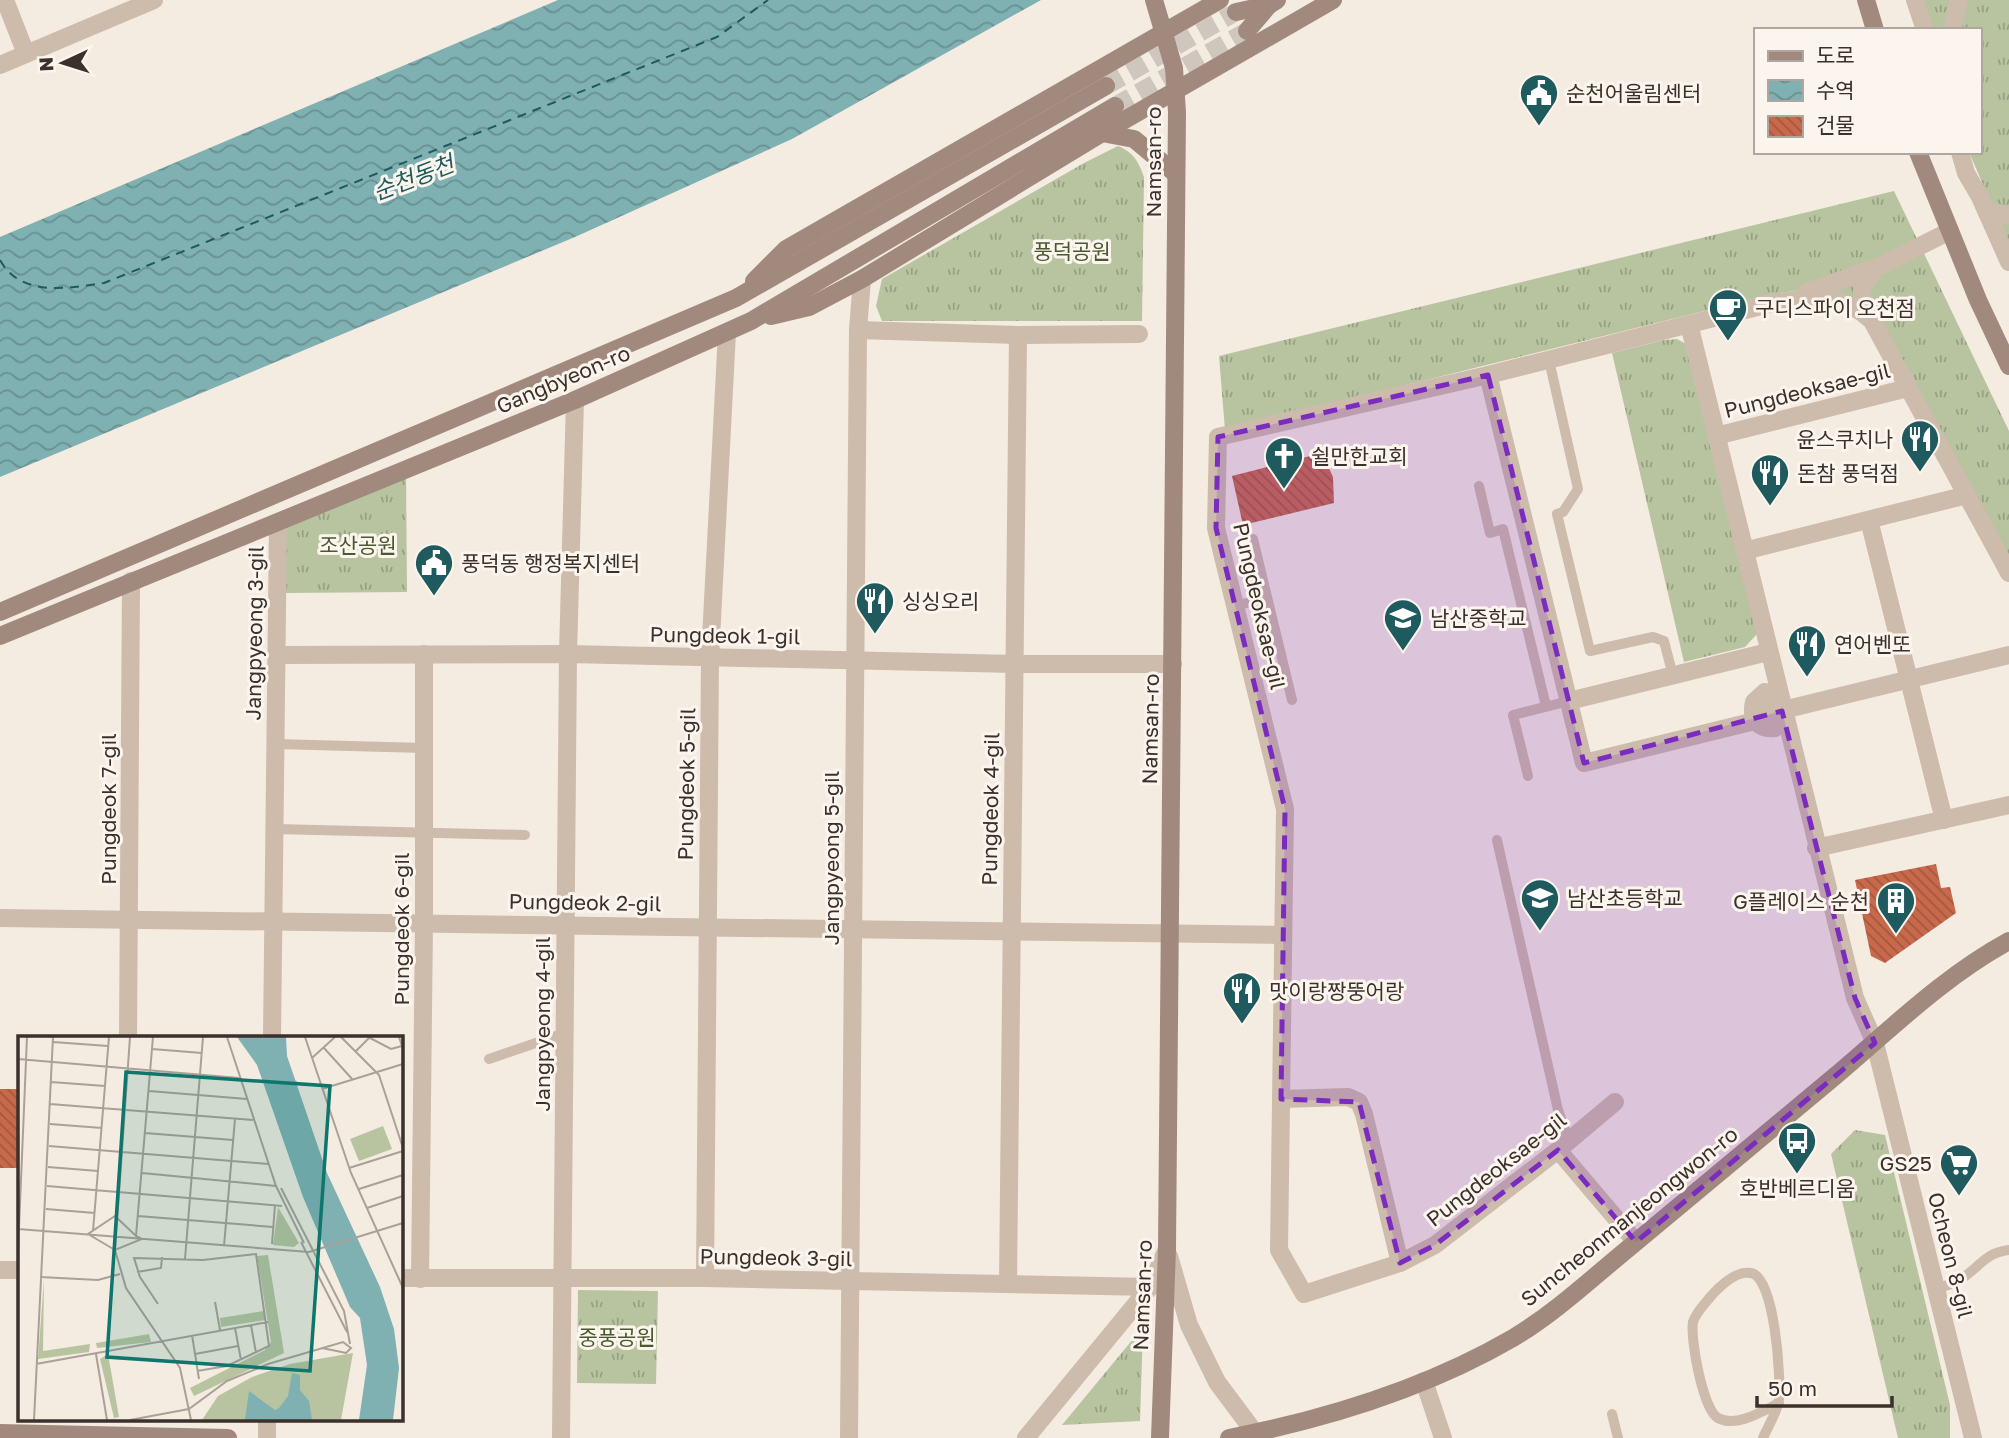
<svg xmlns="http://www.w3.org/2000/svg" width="2009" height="1438" viewBox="0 0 2009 1438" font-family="'Golos Text','Noto Sans KR',sans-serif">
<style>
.grass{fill:url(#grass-tufts)}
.water{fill:url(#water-waves)}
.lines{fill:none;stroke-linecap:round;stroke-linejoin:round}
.ferry{stroke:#1f5a5e;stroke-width:2;stroke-dasharray:9 7;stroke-linecap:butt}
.building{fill:url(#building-back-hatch)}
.secondary-tunnel{stroke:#cfc6bd;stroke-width:18;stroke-dasharray:18 9;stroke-linecap:butt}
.lane{stroke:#cdbbac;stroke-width:10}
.street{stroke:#cdbbac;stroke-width:18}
.secondary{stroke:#a18a7d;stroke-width:18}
.marked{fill:#7b2cbf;fill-opacity:0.2;stroke:#7b2cbf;stroke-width:5;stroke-dasharray:14 9;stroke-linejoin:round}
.labels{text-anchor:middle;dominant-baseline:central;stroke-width:6;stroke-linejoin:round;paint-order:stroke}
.poi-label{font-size:21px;fill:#3b302b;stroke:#fbf5ee;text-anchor:start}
.street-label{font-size:21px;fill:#3b302b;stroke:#fbf5ee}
.park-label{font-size:21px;fill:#4a5a2e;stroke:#fbf5ee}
.water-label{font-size:23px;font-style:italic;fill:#1f5a5e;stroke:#fbf5ee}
.inset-river{fill:none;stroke:#7fb0b2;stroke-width:3.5}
.inset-road{fill:none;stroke:#aaa098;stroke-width:2}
.view{fill:#0f766e;fill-opacity:0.15;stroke:#0f766e;stroke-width:3.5}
.inset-edge{fill:none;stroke:#3b302b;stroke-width:3.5}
</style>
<defs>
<pattern id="grass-tufts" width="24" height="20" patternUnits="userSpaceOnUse" patternTransform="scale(1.75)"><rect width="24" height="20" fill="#b8c4a0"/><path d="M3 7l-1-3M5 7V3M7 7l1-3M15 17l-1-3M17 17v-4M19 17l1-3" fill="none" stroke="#97a083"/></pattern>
<pattern id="water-waves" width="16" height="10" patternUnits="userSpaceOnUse" patternTransform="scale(1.75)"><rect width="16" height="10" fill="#7fb0b2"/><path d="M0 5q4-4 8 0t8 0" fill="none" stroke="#699091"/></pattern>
<pattern id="building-back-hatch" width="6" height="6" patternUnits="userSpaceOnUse" patternTransform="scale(1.75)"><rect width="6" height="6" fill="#c8694b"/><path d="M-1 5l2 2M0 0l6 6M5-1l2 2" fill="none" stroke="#a4573f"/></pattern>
</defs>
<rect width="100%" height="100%" fill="#f4ebe1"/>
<!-- grass -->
<g class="grass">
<polygon points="1922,0 2009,0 2009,245 1969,152 1979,152 1979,30 1933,30"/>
<path d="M 1118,146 C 1134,153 1138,161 1144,177 L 1142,321 L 882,321 L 876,306 L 882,279 L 1084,163 Z"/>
<polygon points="1894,191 2009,431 2009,569 1886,329 1869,312 1801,290 1773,294 1225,430 1219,356"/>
<polygon points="1677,339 1688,345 1757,634 1745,647 1684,662 1612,353 1664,340"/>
<polygon points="406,474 407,592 285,593 285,524"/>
<polygon points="1855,1130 1885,1135 1950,1405 1950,1438 1898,1438 1831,1154"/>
<polygon points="578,1290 658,1291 656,1384 577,1383"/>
<polygon points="1143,1327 1140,1421 1062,1425"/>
</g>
<!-- water -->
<polygon class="water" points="558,0 1041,0 792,139 575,237 0,477 0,237"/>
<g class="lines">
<!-- ferry -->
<path class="ferry" d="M 0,260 C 21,298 69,288 104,283 L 717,37 L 768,0"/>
</g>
<!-- building -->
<g class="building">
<polygon points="1322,453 1333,477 1334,503 1243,525 1232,476"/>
<polygon points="1936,864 1941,888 1950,887 1956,913 1885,963 1871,956 1855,880"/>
<rect x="0" y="1089" width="19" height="79"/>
</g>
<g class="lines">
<!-- secondary-tunnel -->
<g class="secondary-tunnel">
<polyline points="1106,86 1236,12"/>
<polyline points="1115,106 1247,31"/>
</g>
<!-- lane -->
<g class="lane">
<polyline points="1549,360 1578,489 1563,512 1557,514 1590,651 1653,637 1664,641 1673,676"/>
<polyline points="1479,486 1490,533 1503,529 1546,706"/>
<polyline points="1253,539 1292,700"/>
<polyline points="1235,606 1267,598"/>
<polyline points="275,744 424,748"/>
<polyline points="1528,776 1513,715 1569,701"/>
<polyline points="275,829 525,835"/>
<polyline points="1497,840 1558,1110 1569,1141"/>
<polyline points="489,1059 565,1033"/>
<path d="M 1936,1289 C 1943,1286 1951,1285 1957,1281 C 1978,1271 1982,1253 2009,1250"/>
<polyline points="1612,1414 1618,1438"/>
<path d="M 1763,1438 C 1768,1426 1778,1411 1779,1399 C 1781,1378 1775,1277 1751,1273 C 1736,1270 1720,1286 1711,1296 C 1705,1304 1696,1312 1693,1322 C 1690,1339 1703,1410 1718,1418 C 1736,1428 1763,1411 1779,1403"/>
</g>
<!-- street -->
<g class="street">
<polyline points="5,0 26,54"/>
<polyline points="1915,0 1925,30"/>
<polyline points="1952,30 1959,0"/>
<polyline points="0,65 154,0"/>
<polyline points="1960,152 1966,173 1980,197 2009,262"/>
<polyline points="1987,213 1999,213 2009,216"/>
<polyline points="1805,293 1882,265 1950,231"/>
<polyline points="1862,312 1862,289 1875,268"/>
<polyline points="1689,324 1855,998 1875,1043 1973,1438"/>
<polyline points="858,330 1018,335 1139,334"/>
<polyline points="1488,375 1584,763 1755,721"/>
<polyline points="1716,436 1908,388"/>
<polyline points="1869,520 1944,820"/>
<polyline points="1744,551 1967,495"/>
<polyline points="276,655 568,654 1015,664 1173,664"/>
<polyline points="1569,701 1768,652"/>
<path d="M 1771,713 L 1765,692 L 1754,702 C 1750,718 1758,730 1775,728 L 1771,713 L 2009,655"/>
<polyline points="1816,848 2009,805"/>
<polyline points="0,918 1282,935"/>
<polyline points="128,1037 131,581"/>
<polyline points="272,1037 278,523"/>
<polyline points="1281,1099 1348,1097 1359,1102 1364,1114 1400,1263"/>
<path d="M 1615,1102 L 1558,1150 L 1435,1245 L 1400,1263 L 1304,1294 L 1279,1250 L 1285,809 L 1216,528 L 1218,437 L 1488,375 L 1777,302 C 1813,298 1844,293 1872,321 L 2009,573"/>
<polyline points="1558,1150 1636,1242"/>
<polyline points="1169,1256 1189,1325 1217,1382 1255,1433 1252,1438"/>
<polyline points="0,1270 19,1270"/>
<polyline points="401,1278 705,1278 1150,1287"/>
<polyline points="705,1278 710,658 727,332"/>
<polyline points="420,1279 424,923 424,654"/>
<polyline points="1008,1284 1018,335"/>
<polyline points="1424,1381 1443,1438"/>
<polyline points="267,1438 267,1419"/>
<polyline points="561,1438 568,654 575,400"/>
<polyline points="849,1438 858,330 862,279"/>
<polyline points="1026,1438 1150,1287 1167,1249"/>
</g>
<!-- secondary -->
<g class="secondary">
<polyline points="1154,0 1174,68 1177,112 1167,1249 1160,1438"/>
<polyline points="1866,0 1875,30"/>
<polyline points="1236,12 1269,5 1277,0"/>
<polyline points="1247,31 1269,5"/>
<polyline points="1102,133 1134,139 1175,173"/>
<polyline points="1918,152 1978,300 2009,366"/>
<polyline points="754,281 786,249 1220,0"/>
<polyline points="771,316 809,307 862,279 1102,133 1333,0"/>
<polyline points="0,612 736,298 1106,86"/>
<polyline points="0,636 575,400 751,321 1115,106"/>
<polyline points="0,1433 228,1438"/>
<path d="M 1229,1438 C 1326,1419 1427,1388 1513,1338 C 1555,1313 1592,1278 1630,1247 C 1698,1190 1766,1134 1834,1077 C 1891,1029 1943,977 2009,941"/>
</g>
</g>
<!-- marked area -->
<path class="marked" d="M 1488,375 L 1584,763 L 1782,711 L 1855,998 L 1875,1043 L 1636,1242 L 1558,1150 L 1435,1245 L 1400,1263 L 1359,1102 L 1281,1099 L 1285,809 L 1216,528 L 1218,437 Z"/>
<!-- icons -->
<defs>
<g id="civic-pin" transform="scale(2.0125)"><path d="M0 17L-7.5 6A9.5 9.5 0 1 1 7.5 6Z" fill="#1f5a5e" stroke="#fbf5ee"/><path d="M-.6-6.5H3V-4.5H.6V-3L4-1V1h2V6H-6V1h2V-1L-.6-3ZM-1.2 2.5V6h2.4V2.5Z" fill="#fff"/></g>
<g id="cafe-pin" transform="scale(2.0125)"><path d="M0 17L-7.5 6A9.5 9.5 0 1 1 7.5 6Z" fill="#1f5a5e" stroke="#fbf5ee"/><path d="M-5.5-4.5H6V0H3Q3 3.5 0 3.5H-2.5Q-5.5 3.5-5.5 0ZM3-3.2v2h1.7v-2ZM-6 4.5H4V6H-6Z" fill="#fff"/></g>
<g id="restaurant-pin" transform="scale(2.0125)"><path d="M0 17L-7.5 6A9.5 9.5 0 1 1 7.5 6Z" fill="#1f5a5e" stroke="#fbf5ee"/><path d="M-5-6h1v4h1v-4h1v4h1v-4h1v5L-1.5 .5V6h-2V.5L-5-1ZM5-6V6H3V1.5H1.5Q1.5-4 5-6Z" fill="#fff"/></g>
<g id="church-pin" transform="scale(2.0125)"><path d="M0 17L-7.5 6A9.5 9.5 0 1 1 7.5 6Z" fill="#1f5a5e" stroke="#fbf5ee"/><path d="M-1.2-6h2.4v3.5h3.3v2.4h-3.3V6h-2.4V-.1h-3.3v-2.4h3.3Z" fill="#fff"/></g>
<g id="school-pin" transform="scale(2.0125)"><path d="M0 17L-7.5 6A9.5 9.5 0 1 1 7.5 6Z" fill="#1f5a5e" stroke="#fbf5ee"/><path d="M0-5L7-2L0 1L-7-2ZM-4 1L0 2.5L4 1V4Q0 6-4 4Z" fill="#fff"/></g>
<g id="building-pin" transform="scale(2.0125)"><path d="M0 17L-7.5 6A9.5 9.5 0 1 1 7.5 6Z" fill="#1f5a5e" stroke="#fbf5ee"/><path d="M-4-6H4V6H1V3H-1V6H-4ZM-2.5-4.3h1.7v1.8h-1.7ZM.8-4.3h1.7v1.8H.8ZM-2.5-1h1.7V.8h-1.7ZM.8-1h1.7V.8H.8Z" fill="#fff"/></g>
<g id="bus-pin" transform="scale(2.0125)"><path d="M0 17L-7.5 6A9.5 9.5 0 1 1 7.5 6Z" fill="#1f5a5e" stroke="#fbf5ee"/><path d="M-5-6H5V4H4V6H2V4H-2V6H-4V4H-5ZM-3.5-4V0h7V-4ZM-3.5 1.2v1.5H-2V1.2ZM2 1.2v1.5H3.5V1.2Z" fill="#fff"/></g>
<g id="supermarket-pin" transform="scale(2.0125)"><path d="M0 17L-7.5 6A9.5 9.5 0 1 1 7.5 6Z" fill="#1f5a5e" stroke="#fbf5ee"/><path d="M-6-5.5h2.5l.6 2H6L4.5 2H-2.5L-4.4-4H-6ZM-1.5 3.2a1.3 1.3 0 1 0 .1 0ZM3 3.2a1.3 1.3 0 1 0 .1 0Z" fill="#fff"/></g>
</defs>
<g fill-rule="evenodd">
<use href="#civic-pin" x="1539" y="93"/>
<use href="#cafe-pin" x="1728" y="308"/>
<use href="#restaurant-pin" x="1920" y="439"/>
<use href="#church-pin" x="1284" y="456"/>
<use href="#restaurant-pin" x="1770" y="473"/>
<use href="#civic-pin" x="434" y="563"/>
<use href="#restaurant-pin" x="875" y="601"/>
<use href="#school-pin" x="1403" y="618"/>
<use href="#restaurant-pin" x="1807" y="644"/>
<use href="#school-pin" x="1540" y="898"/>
<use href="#building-pin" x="1896" y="901"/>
<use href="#restaurant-pin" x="1242" y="991"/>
<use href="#bus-pin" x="1797" y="1141"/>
<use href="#supermarket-pin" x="1959" y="1163"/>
</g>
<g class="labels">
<!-- poi labels -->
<g class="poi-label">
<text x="1566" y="93">순천어울림센터</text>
<text x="1755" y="308">구디스파이 오천점</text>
<text x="1893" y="439" text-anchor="end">윤스쿠치나</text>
<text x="1311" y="456">쉴만한교회</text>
<text x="1797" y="473">돈참 풍덕점</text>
<text x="461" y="563">풍덕동 행정복지센터</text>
<text x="902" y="601">싱싱오리</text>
<text x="1430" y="618">남산중학교</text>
<text x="1834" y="644">연어벤또</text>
<text x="1567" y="898">남산초등학교</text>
<text x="1869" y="901" text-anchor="end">G플레이스 순천</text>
<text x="1269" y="991">맛이랑짱뚱어랑</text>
<text x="1932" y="1163" text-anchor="end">GS25</text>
<text x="1797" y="1188" text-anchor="middle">호반베르디움</text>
</g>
<!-- street labels -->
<g class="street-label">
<text transform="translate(1153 162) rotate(-90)">Namsan-ro</text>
<text transform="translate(563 379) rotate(-23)">Gangbyeon-ro</text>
<text transform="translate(1807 390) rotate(-14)">Pungdeoksae-gil</text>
<text transform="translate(1260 606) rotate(77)">Pungdeoksae-gil</text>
<text transform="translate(254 633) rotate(-89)">Jangpyeong 3-gil</text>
<text transform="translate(725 635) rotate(1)">Pungdeok 1-gil</text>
<text transform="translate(1150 729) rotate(-89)">Namsan-ro</text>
<text transform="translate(686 784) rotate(-89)">Pungdeok 5-gil</text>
<text transform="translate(108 809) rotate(-90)">Pungdeok 7-gil</text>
<text transform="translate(990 809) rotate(-89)">Pungdeok 4-gil</text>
<text transform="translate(831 858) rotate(-90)">Jangpyeong 5-gil</text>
<text transform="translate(585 902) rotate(1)">Pungdeok 2-gil</text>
<text transform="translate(401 929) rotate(-90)">Pungdeok 6-gil</text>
<text transform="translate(542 1024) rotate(-90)">Jangpyeong 4-gil</text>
<text transform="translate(1496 1169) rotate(-38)">Pungdeoksae-gil</text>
<text transform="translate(1629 1216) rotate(-39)">Suncheonmanjeongwon-ro</text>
<text transform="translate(1951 1255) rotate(76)">Ocheon 8-gil</text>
<text transform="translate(776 1257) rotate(1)">Pungdeok 3-gil</text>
<text transform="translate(1142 1295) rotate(-88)">Namsan-ro</text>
</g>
<!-- park labels -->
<g class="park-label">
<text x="1072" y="251">풍덕공원</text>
<text x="358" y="545">조산공원</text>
<text x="617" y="1337">중풍공원</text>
</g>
<!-- water labels -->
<g class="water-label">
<text transform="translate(413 177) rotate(-21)">순천동천</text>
</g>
</g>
<!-- overview -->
<g transform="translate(18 1036)">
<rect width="385" height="385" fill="#f4ebe1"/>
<path d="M 260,171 L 281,207 L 276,211 L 255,209 ZM 250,219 L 266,317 L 176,360 L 172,352 L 247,314 L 253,306 L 239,220 ZM 26,243 L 25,315 L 72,308 L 71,316 L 20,323 ZM 246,275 L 248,284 L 203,291 L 202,282 ZM 131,298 L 133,306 L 79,312 L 78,307 ZM 335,317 L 323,384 L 184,384 L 200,360 L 234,341 L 272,328 ZM 90,318 L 101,381 L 96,382 L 82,323 Z" fill="#b8c4a0"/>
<path d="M 365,90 L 374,113 L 341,125 L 332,103 Z" fill="#b8c4a0"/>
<path d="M 219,1 L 268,1 L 269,20 L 309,137 L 362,251 L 376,293 L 381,332 L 375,384 L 341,384 L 349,329 L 342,282 L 332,271 L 285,161 L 239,29 ZM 274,337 L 282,339 L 282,354 L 291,365 L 294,384 L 227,384 L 231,355 L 257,374 L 261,372 L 270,360 Z" fill="#7fb0b2"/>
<path class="inset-river" d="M 279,46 L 272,51 L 271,62 L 300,151 L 351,245 L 369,295 L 371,344 L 365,384"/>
<path class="inset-road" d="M 112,1 L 97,214 L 108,252 L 162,332 L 173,384M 209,1 L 258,150 L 286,207M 287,1 L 333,137 L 385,252M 323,1 L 361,39 L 385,112M 352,2 L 373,13 L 384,10 L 381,1M 35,6 L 90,10M 306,12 L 335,44M 134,13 L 184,17M 337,16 L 352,1M 294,22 L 317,1M 0,23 L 221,42M 33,46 L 87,50M 304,53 L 385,28M 131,55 L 229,63M 32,68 L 235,84M 32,88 L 84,92M 127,97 L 215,104M 31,110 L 250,128M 30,131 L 80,135M 331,132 L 385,115M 124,137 L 258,150M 29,150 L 264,170M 263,152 L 326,275 L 332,308M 341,153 L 385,139M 349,172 L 385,160M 28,173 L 77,177M 97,180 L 118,200 L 124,203 L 97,214 L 70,198 ZM 120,180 L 255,191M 0,193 L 291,216 L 385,187M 75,195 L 91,1M 118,200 L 135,1M 283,206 L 329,296M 254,208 L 257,169M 206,210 L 217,83M 0,215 L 9,1M 167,223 L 185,1M 119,236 L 143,232 L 144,221M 22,241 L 80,244 L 102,238M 197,266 L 202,294M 140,268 L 122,241 L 116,222 L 185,224 L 238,218 L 251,310 L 209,330 L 179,335M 233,289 L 238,317M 217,292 L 223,324M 174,299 L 181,343M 78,318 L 89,384M 177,318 L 220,310M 18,328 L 250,286M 171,373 L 209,345 L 250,328 L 325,306 L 333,312 L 328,317 L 304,312M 16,384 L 35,1M 112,384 L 171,373"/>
<path class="view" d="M 108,36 L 312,50 L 292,335 L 89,321 Z"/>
<rect width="385" height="385" class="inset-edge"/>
</g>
<!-- legend -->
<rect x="1754" y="28" width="228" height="126" fill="#fbf5ee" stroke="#aea6a0" stroke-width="2"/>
<rect x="1768" y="51" width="35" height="10" fill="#a18a7d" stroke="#aea6a0" stroke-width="2"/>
<text x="1816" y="63" font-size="21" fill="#3b302b">도로</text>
<rect x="1768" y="80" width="35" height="21" fill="url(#water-waves)" stroke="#aea6a0" stroke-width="2"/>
<text x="1816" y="98" font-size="21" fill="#3b302b">수역</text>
<rect x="1768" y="116" width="35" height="21" fill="url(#building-back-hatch)" stroke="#aea6a0" stroke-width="2"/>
<text x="1816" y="133" font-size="21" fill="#3b302b">건물</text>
<!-- north arrow -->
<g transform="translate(63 63) rotate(266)" stroke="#fbf5ee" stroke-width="5" paint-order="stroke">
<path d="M0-5L12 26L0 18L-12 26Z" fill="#3b302b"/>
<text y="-10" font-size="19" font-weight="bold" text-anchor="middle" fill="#3b302b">N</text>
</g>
<!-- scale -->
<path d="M1757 1396v10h135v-10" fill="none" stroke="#3b302b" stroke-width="3.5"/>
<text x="1768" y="1396" font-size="21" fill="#3b302b" stroke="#fbf5ee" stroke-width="5" paint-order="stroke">50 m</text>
</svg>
